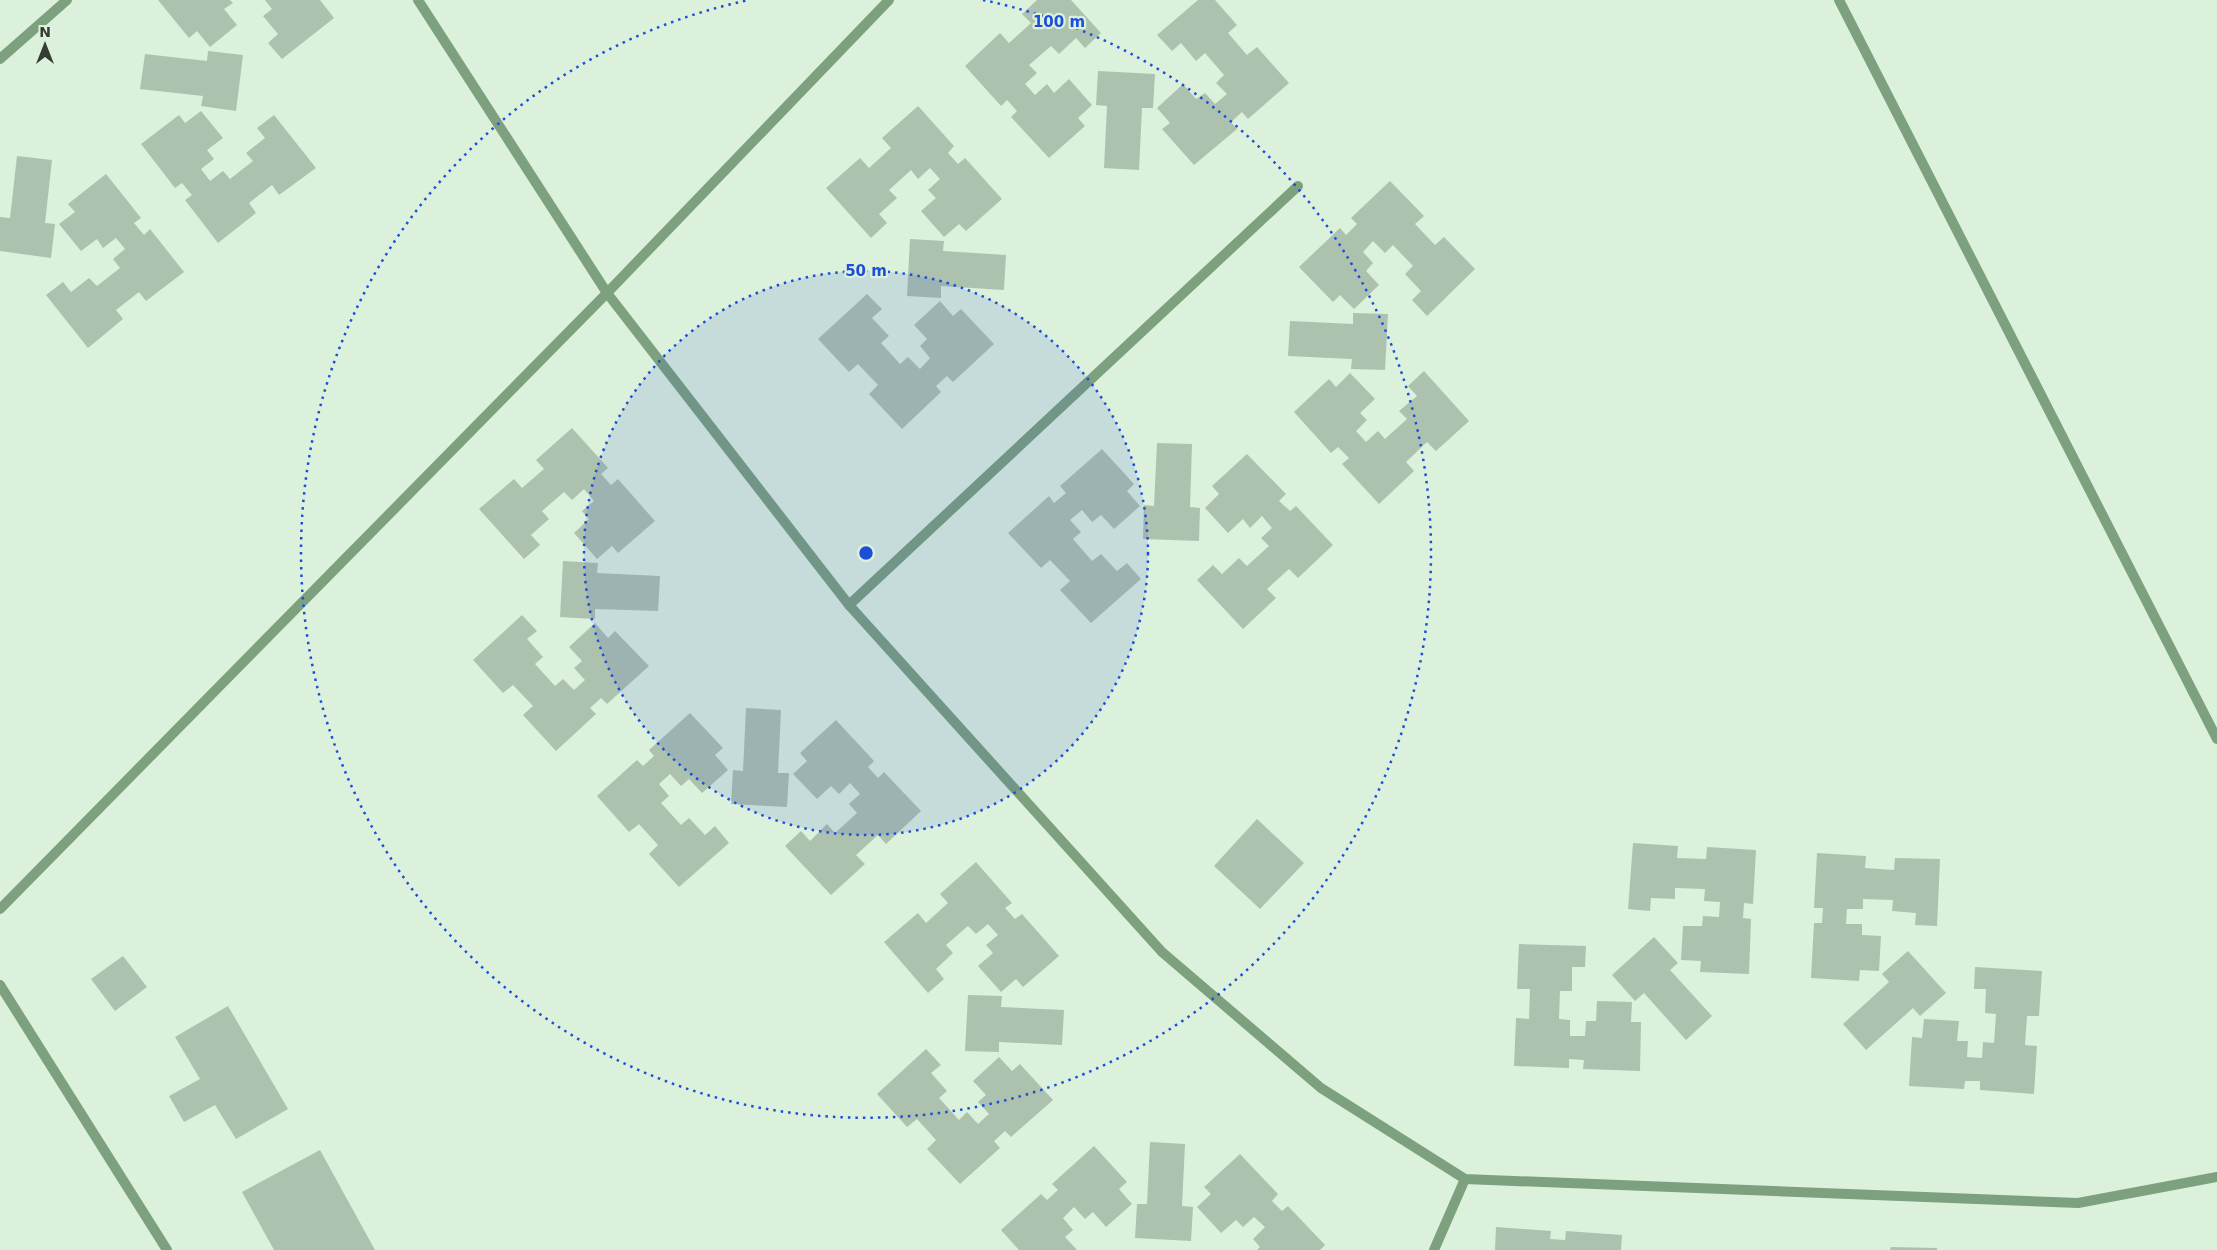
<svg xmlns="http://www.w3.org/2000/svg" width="2217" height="1250" viewBox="0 0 2217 1250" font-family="'DejaVu Sans',sans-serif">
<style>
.building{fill:#adc2ae}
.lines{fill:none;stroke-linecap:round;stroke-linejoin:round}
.street{stroke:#7da17e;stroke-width:10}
.ring{fill:none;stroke:#1d4ed8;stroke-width:2.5;stroke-dasharray:2.5 5}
.centre{fill:#1d4ed8;stroke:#dcf1dc;stroke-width:2.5}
.ring-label{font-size:15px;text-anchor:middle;font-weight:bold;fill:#1d4ed8;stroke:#dcf1dc;stroke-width:4.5;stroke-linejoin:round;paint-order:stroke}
</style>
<rect width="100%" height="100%" fill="#dcf1dc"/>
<!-- building -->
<g class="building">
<polygon points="158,0 230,0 233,3 224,9 237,25 210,47 197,31 189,38"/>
<polygon points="265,0 320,0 334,18 282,59 268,43 278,34 263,16 272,9"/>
<polygon points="1037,0 1071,0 1101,33 1085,48 1076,38 1059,54 1051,46 1029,65 1037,73 1025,84 1035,95 1047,84 1054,93 1069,79 1092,105 1078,118 1085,126 1049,158 1011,117 1017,111 1007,100 1001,106 965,66 1000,33 1009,43 1031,23 1022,14"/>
<polygon points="1198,0 1215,0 1237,25 1228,33 1247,55 1257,47 1289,83 1248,119 1242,112 1231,122 1237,129 1194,165 1162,129 1170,123 1157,108 1183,84 1196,99 1205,93 1215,104 1227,94 1216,83 1224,75 1205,53 1196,61 1181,43 1172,51 1157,35"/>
<polygon points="208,51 243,55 236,111 201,106 203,96 140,89 145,54 207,61"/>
<polygon points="1098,71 1155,74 1153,108 1142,108 1139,170 1104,168 1107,106 1096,105"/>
<polygon points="918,106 954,146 948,153 958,164 965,158 1002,199 966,231 959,224 944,237 921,211 936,198 928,190 940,179 930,168 918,179 911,170 889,190 897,198 879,214 887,223 871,238 826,188 860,158 869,168 891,148 882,138"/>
<polygon points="201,111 223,138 207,150 214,159 201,169 210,181 223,171 230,179 253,161 246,153 265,138 257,128 274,115 316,168 279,195 272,185 249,203 256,213 218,243 185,200 192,195 182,183 175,188 141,144 179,115 185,123"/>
<polygon points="17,156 52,160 45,223 55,224 51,258 0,251 0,217 10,218"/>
<polygon points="106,174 141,218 134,223 144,235 150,229 184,272 146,301 139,292 116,310 123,319 88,348 46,295 63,282 71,292 89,278 97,286 120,268 113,259 125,249 116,238 103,248 97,239 81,251 59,224 75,212 68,204"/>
<polygon points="1390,181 1424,216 1415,224 1435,245 1444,237 1475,269 1427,316 1412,300 1421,291 1405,274 1413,266 1393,245 1385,253 1373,241 1363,252 1373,263 1366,271 1379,285 1354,309 1340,295 1333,302 1299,267 1340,228 1346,235 1357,224 1351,218"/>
<polygon points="910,239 944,241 943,251 1006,255 1004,290 941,286 941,298 907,296"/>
<polygon points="867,294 882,309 872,318 889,336 881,343 900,364 908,357 920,369 930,358 920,346 927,339 914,325 940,301 953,316 961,309 994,344 953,382 947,376 936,386 941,392 902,429 869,394 878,385 858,364 849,372 818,339"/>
<polygon points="1353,313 1388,314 1385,370 1351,369 1352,359 1288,356 1290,321 1353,324"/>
<polygon points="1424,371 1469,421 1436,451 1427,442 1406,462 1414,471 1379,504 1342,464 1349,458 1338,447 1331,453 1294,412 1329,379 1336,387 1350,373 1375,399 1360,413 1367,420 1356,431 1366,442 1378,431 1385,439 1407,419 1399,411 1417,396 1408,386"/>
<polygon points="572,428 608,468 601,474 611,485 618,479 655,521 618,553 612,546 597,559 574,533 589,519 582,511 594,501 584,489 572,500 564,492 542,511 549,519 531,535 540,545 524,559 479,509 514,479 522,488 544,469 536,460"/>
<polygon points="1157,443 1192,444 1190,507 1200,508 1199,541 1143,539 1144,505 1154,506"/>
<polygon points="1102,449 1134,484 1127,491 1140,506 1114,529 1101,515 1092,522 1082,510 1070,520 1081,532 1073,539 1092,561 1101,554 1117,571 1127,563 1141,579 1091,623 1060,590 1070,581 1050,560 1041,568 1008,533 1049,496 1054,503 1066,493 1060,486"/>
<polygon points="1247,454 1286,494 1279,501 1290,511 1296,506 1333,545 1298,578 1289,569 1267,589 1276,598 1243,629 1197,580 1213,565 1222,574 1239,558 1247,566 1269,546 1261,538 1272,528 1262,516 1250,528 1243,519 1228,533 1205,508 1219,494 1212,486"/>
<polygon points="563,561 598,563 597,573 660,576 658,611 595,609 595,619 560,617"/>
<polygon points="522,615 537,631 527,639 543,657 535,664 555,686 563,679 574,690 585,680 574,668 582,661 569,647 595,623 608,638 615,631 649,666 607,704 601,698 590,708 596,714 556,751 523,715 533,706 513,685 503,693 473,660"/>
<polygon points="746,708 781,710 778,773 789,773 787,807 731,804 733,770 743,771"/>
<polygon points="690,713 723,748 715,755 728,770 702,793 689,779 681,786 670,774 659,784 669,796 661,803 681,825 689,818 705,835 715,826 729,843 679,887 649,854 658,845 639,824 629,832 597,796 637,760 643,766 654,756 649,750"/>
<polygon points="836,720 874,761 868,767 878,778 884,772 921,811 886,844 878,835 856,855 865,864 831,895 785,846 801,831 810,841 827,824 835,833 857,813 849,804 860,794 850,783 839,794 831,786 817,799 793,774 807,761 800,753"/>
<polygon points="1257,819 1304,863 1260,909 1214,866"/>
<polygon points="1633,843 1678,846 1677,858 1706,859 1707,847 1756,850 1753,904 1744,903 1743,918 1751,919 1749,974 1700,972 1701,961 1681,960 1683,926 1702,926 1703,916 1719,917 1720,902 1704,901 1705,889 1675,888 1675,899 1651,898 1650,911 1628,909"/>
<polygon points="1817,853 1866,856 1865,868 1894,870 1895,858 1940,859 1937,926 1915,925 1916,913 1892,911 1893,900 1863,899 1863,909 1847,909 1846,924 1862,924 1862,935 1881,936 1879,971 1860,970 1859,981 1811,978 1814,923 1822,923 1823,908 1814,908"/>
<polygon points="976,862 1012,903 1005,908 1015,919 1022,914 1059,956 1023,987 1016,979 1001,992 978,966 993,953 986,945 998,935 988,924 976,934 968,926 946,945 953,953 936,969 944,979 928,993 884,942 918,913 926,923 948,903 940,894"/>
<polygon points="1654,937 1678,963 1670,970 1712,1016 1686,1040 1644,993 1635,1001 1612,975"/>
<polygon points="1519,944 1586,946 1585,967 1572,967 1572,991 1560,991 1559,1019 1570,1020 1570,1036 1585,1036 1586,1021 1596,1021 1597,1001 1632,1002 1631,1022 1641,1022 1640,1071 1583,1069 1584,1060 1569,1059 1569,1068 1514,1066 1516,1018 1529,1019 1530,989 1517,989"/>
<polygon points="1908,951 1946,993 1920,1016 1913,1008 1866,1050 1843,1024 1889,982 1882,974"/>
<polygon points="123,956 147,987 115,1011 91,979"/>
<polygon points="1975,967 2042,971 2039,1016 2027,1016 2025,1045 2037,1046 2034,1094 1980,1090 1980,1081 1965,1081 1964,1089 1909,1086 1912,1037 1922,1038 1924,1019 1959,1021 1957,1041 1968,1041 1967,1057 1982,1058 1983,1042 1994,1043 1996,1014 1985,1013 1986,989 1974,989"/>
<polygon points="968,995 1002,996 1001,1007 1064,1010 1062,1045 999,1042 999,1052 965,1051"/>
<polygon points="228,1006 288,1109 236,1139 215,1105 184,1122 169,1096 200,1079 175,1037"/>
<polygon points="926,1049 941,1065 931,1073 947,1091 939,1098 959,1120 967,1112 978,1124 989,1114 978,1102 986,1095 973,1081 999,1057 1012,1071 1020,1064 1053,1100 1011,1137 1005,1131 994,1141 1000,1148 960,1184 927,1149 936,1140 917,1119 907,1127 877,1094"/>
<polygon points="1150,1142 1185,1144 1182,1206 1193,1207 1191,1241 1135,1238 1137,1204 1147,1204"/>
<polygon points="1094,1146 1127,1182 1119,1189 1132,1204 1106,1227 1093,1212 1085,1219 1074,1207 1063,1218 1073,1230 1065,1237 1077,1250 1019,1250 1001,1230 1041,1194 1047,1200 1058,1190 1052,1184"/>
<polygon points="320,1150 375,1250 274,1250 242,1192"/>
<polygon points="1240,1154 1278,1194 1272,1201 1282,1211 1288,1206 1325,1245 1320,1250 1257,1250 1260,1247 1253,1239 1265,1227 1254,1217 1243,1227 1236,1220 1221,1233 1197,1207 1211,1194 1204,1187"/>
<polygon points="1496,1227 1551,1231 1550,1239 1565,1240 1566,1231 1622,1235 1621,1250 1495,1250"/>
<polygon points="1891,1247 1937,1248 1937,1250 1890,1250"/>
</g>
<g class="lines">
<!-- street -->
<g class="street">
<polyline points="418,0 607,293 849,605 1162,952 1321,1088 1465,1179 2078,1203 2217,1177"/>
<polyline points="1839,0 2217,739"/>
<polyline points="0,59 67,0"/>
<polyline points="849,605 1298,186"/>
<polyline points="0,909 607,293 889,0"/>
<polyline points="0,985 167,1250"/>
<polyline points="1434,1250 1465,1179"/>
</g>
</g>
<!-- distance rings -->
<circle cx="866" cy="553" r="282" fill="#1d4ed8" fill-opacity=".12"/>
<g class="ring">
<circle cx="866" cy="553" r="282"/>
<path d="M983 0A565 565 0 1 1 749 0"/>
</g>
<circle cx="866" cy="553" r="8" class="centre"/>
<g class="ring-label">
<text x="1059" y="27">100 m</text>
<text x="866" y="276">50 m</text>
</g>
<!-- north arrow -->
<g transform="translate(45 45)" stroke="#dcf1dc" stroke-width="4" paint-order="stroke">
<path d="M0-4L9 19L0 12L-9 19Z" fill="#343c34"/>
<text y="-8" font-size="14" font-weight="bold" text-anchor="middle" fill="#343c34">N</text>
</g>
</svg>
